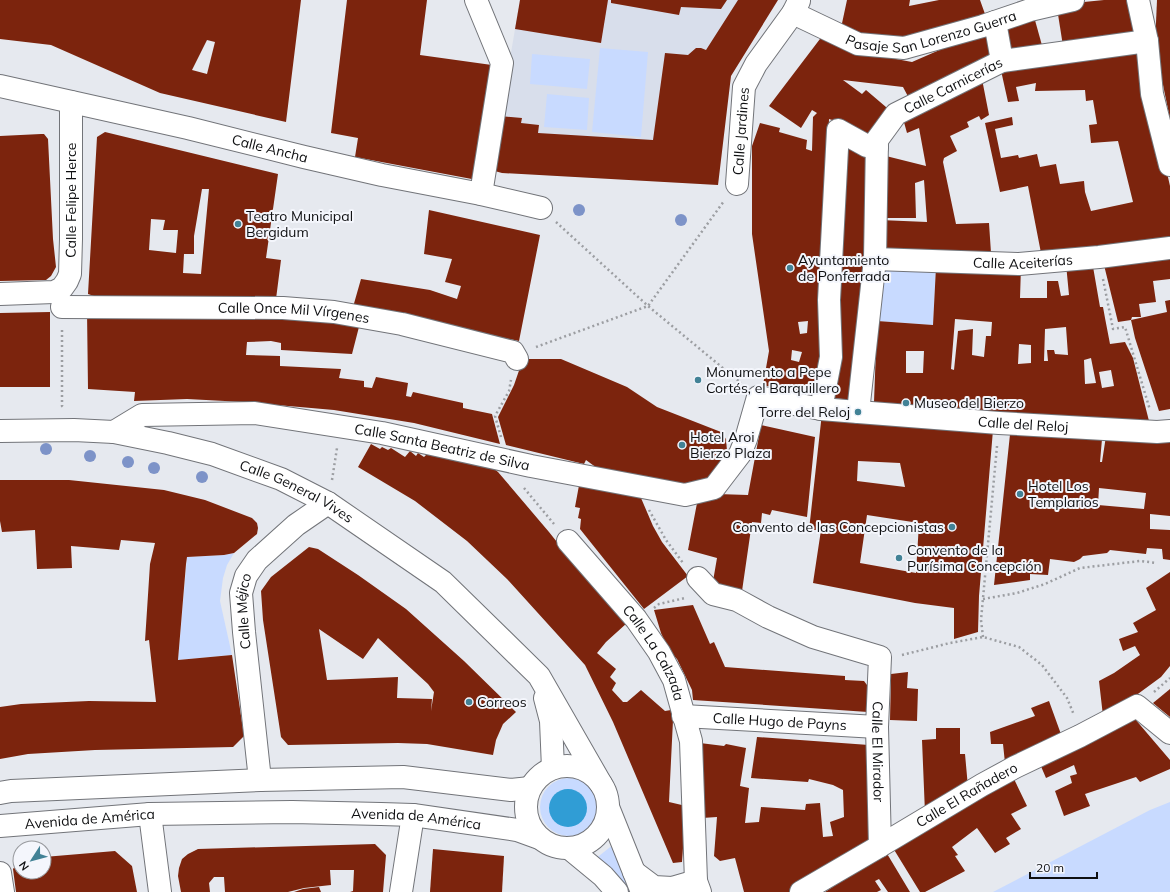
<svg xmlns="http://www.w3.org/2000/svg" width="1170" height="892" viewBox="0 0 1170 892" font-family="Mulish,sans-serif">
<style>
.built{fill:#d8deeb}
.green{fill:#c8daff}
.water{fill:#309dd5}
.building{fill:#7c240d;fill-rule:evenodd}
.lines{fill:none;stroke-linecap:round;stroke-linejoin:round}
.minor-casing{stroke:#727479;stroke-width:24}
.path{stroke:#9c9ea2;stroke-width:2.5;stroke-dasharray:2 3;stroke-linecap:butt}
.minor{stroke:#fff;stroke-width:22}
.tree{fill:#7d93c8}
.poi-dot{fill:#428296;stroke:#f4f6fc;stroke-width:1.5}
.labels{text-anchor:middle;dominant-baseline:central;stroke-width:4;stroke-linejoin:round;paint-order:stroke}
.street-label{font-size:14px;fill:#0e0f11;stroke:#f4f6fc}
.poi-label{font-size:14px;fill:#0e0f11;stroke:#f4f6fc;text-anchor:start}
</style>
<rect width="100%" height="100%" fill="#e6e9ef"/>
<!-- built -->
<polygon class="built" points="520,0 778,0 731,76 718,185 545,175 491,170"/>
<!-- green -->
<g class="green">
<polygon points="600,48 648,52 641,137 592,132"/>
<polygon points="532,54 590,59 587,89 530,84"/>
<polygon points="547,94 589,98 587,130 544,127"/>
<polygon points="879,266 936,267 933,325 877,321"/>
<polygon points="234,553 227,565 223,578 220,601 232,655 178,660 187,557 224,555"/>
<circle cx="569" cy="807" r="29"/>
<polygon points="1170,802 1170,892 993,892 1150,810"/>
<polygon points="614,844 632,892 627,892 594,860"/>
</g>
<!-- water -->
<circle class="water" cx="568" cy="808" r="19"/>
<!-- building -->
<g class="building">
<path d="M 0,0 L 301,0 L 286,122 L 160,93 L 51,45 L 0,39 ZM 207,40 L 215,42 L 207,74 L 192,70 Z"/>
<polygon points="347,0 427,0 420,55 499,66 477,180 355,157 358,138 331,133"/>
<polygon points="520,0 608,0 601,43 515,29"/>
<polygon points="611,0 727,0 721,9 681,7 679,15 611,3"/>
<polygon points="738,0 778,0 731,76 718,185 502,173 491,170 500,116 522,118 521,123 539,125 538,133 653,140 665,53 688,55 696,48 701,48 706,50"/>
<polygon points="847,0 910,0 909,6 939,0 980,0 985,14 904,39 868,35 841,28"/>
<polygon points="1104,0 1136,0 1142,37 1063,46 1057,8 1074,3"/>
<polygon points="1157,0 1170,0 1170,119 1155,46"/>
<polygon points="1033,13 1043,49 1013,56 1002,21"/>
<path d="M 990,28 L 993,62 L 912,104 L 903,87 L 843,80 L 862,94 L 866,90 L 893,113 L 873,140 L 842,123 L 829,119 L 820,399 L 763,385 L 769,351 L 752,234 L 752,146 L 760,123 L 780,128 L 779,132 L 807,140 L 806,149 L 812,151 L 813,117 L 817,113 L 812,110 L 801,128 L 769,106 L 823,35 L 843,49 L 912,62 ZM 808,321 L 807,333 L 800,334 L 798,322 ZM 792,350 L 802,352 L 799,362 L 791,360 Z"/>
<polygon points="1143,47 1159,138 1170,186 1170,239 1041,253 1028,186 1000,192 985,123 1012,117 1013,125 995,129 1001,158 1018,155 1019,158 1037,154 1040,167 1056,164 1060,184 1084,181 1085,192 1091,211 1133,202 1118,141 1091,143 1089,125 1097,124 1093,100 1086,101 1085,90 1035,91 1036,83 1016,87 1019,101 1008,102 1000,66"/>
<polygon points="981,74 989,115 981,120 979,116 967,122 969,127 950,136 957,151 944,158 943,162 956,224 989,223 991,253 882,248 880,220 927,222 924,180 915,183 916,218 879,218 882,155 926,166 919,128 907,133 902,115"/>
<path d="M 105,132 L 278,174 L 266,258 L 281,260 L 276,299 L 103,299 L 88,294 L 97,137 ZM 202,189 L 209,189 L 201,274 L 183,273 L 184,254 L 194,254 L 194,236 ZM 151,219 L 165,220 L 163,230 L 178,230 L 176,253 L 149,250 Z"/>
<polygon points="41,134 44,134 48,139 53,239 56,267 51,276 46,280 0,281 0,136"/>
<polygon points="840,141 870,150 867,251 854,400 832,398"/>
<polygon points="429,210 540,235 519,341 353,307 361,279 430,290 457,299 461,286 445,282 452,259 424,254"/>
<polygon points="1170,254 1170,279 1153,281 1156,302 1139,304 1141,317 1132,317 1131,320 1118,322 1103,261"/>
<path d="M 1092,261 L 1100,307 L 1103,307 L 1105,318 L 1110,344 L 1125,342 L 1133,358 L 1149,421 L 949,411 L 874,402 L 877,321 L 933,325 L 936,267 L 1021,267 L 1020,298 L 1047,298 L 1047,281 L 1058,281 L 1061,296 L 1069,295 L 1066,264 ZM 955,319 L 992,322 L 991,336 L 986,336 L 984,357 L 972,355 L 973,329 L 958,331 L 954,370 L 951,369 ZM 1066,327 L 1068,355 L 1055,354 L 1054,350 L 1047,350 L 1048,361 L 1044,361 L 1045,329 ZM 1019,344 L 1031,345 L 1031,363 L 1018,364 ZM 906,351 L 924,351 L 923,373 L 906,373 ZM 1091,358 L 1096,383 L 1085,384 L 1084,360 ZM 1111,370 L 1114,386 L 1102,388 L 1099,372 Z"/>
<polygon points="1170,300 1170,409 1159,411 1135,338 1131,320 1167,312 1165,301"/>
<polygon points="87,311 186,314 360,323 352,354 281,350 281,343 271,341 247,342 246,355 280,356 280,366 341,369 339,378 364,381 364,387 372,388 376,377 408,383 406,396 411,397 413,392 463,403 463,408 492,414 500,444 414,423 334,410 244,402 187,399 134,401 135,392 88,389"/>
<polygon points="50,312 50,387 0,387 0,313"/>
<polygon points="523,359 561,359 627,387 657,407 721,432 726,439 727,451 714,476 697,488 601,471 586,460 584,464 506,445 498,417 514,385"/>
<path d="M 822,413 L 993,430 L 979,596 L 978,632 L 954,639 L 954,608 L 915,603 L 813,583 L 821,530 L 809,530 ZM 858,461 L 900,463 L 905,487 L 857,481 ZM 867,515 L 919,523 L 916,573 L 860,563 Z"/>
<polygon points="761,425 815,437 807,517 772,510 770,515 762,513 761,523 752,522 741,598 712,587 717,558 688,550 698,498 717,494 748,495"/>
<path d="M 1011,425 L 1102,439 L 1100,462 L 1102,462 L 1106,436 L 1170,441 L 1170,516 L 1150,514 L 1150,529 L 1170,530 L 1170,560 L 1163,559 L 1162,549 L 1147,548 L 1146,554 L 1110,550 L 1107,553 L 1083,556 L 1080,559 L 1074,562 L 1050,559 L 1048,575 L 1030,574 L 1030,580 L 994,585 ZM 1099,488 L 1146,493 L 1144,509 L 1098,505 Z"/>
<polygon points="371,444 380,449 382,447 388,450 391,448 405,457 410,451 416,456 418,453 424,457 427,454 492,467 498,472 549,532 588,581 627,623 606,642 597,653 616,669 610,677 616,683 612,690 623,702 627,702 641,690 665,711 671,710 673,720 669,802 686,806 682,862 673,863 613,722 585,665 507,579 467,541 415,501 358,467"/>
<polygon points="0,480 69,480 164,490 205,500 252,518 257,523 258,528 257,534 234,553 224,555 187,557 186,564 178,660 232,655 244,736 233,747 95,750 28,754 0,759 0,707 21,704 89,701 156,702 149,640 145,641 150,564 155,543 121,540 119,550 71,546 72,568 37,569 35,530 2,532 0,521"/>
<polygon points="580,480 637,493 641,498 653,526 662,542 688,576 644,609 580,529 581,519 578,518 580,508 575,507"/>
<path d="M 309,547 L 318,549 L 358,575 L 406,609 L 464,661 L 516,712 L 503,724 L 496,740 L 493,755 L 427,744 L 398,743 L 288,745 L 281,737 L 263,620 L 261,591 L 271,577 ZM 319,629 L 363,659 L 378,638 L 428,684 L 434,692 L 431,711 L 432,699 L 397,698 L 398,677 L 327,680 Z"/>
<polygon points="1170,572 1170,666 1161,677 1131,699 1103,716 1099,681 1114,673 1140,655 1135,646 1123,651 1119,639 1138,632 1133,623 1156,610 1146,588"/>
<polygon points="693,605 710,644 714,642 725,667 845,676 845,680 864,681 867,685 868,712 693,700 692,690 677,659 670,652 661,633 654,610"/>
<polygon points="908,672 907,688 918,689 917,721 890,720 891,674"/>
<polygon points="1170,689 1170,717 1153,703"/>
<polygon points="1049,701 1062,737 1005,763 1003,744 991,744 990,732 1035,716 1031,708"/>
<polygon points="1135,719 1170,760 1170,769 1140,782 1136,777 1085,794 1090,806 1064,816 1055,791 1072,783 1070,776 1077,774 1074,765 1046,778 1040,764"/>
<polygon points="936,728 960,728 960,754 965,754 968,787 925,813 922,740 936,739"/>
<polygon points="757,737 869,745 873,846 790,892 744,892 735,858 720,861 714,856 717,817 702,818 700,743 724,746 726,744 746,748 740,786 749,788 745,823 759,822 761,807 805,810 806,804 820,803 823,837 833,836 830,822 844,817 843,790 833,785 809,779 808,782 751,778"/>
<polygon points="1013,777 1027,806 1011,814 1021,829 1006,838 1010,844 995,853 977,828 952,847 958,855 955,856 965,871 925,892 920,892 893,848"/>
<polygon points="375,844 386,855 383,892 350,892 353,891 354,870 330,870 331,885 304,888 288,892 225,892 224,877 214,877 209,883 210,892 181,892 178,876 179,868 182,859 188,854 198,849"/>
<polygon points="433,849 504,856 502,892 430,892"/>
<polygon points="115,851 132,866 137,892 16,892 13,869 20,860 20,872 44,872 44,857"/>
<polygon points="886,852 910,892 888,892 879,879 875,881 881,890 877,892 825,892"/>
<polygon points="319,887 321,892 294,892 303,889"/>
</g>
<g class="lines">
<!-- minor casing -->
<g class="minor-casing">
<g id="minor">
<polyline points="476,0 502,63 481,194"/>
<polyline points="1138,0 1147,41 1152,94 1170,165"/>
<path id="s1" d="M 793,13 L 858,44 L 904,48 L 983,26 L 1030,10 L 1073,0"/>
<polyline points="995,22 1002,61"/>
<path id="s2" d="M 0,86 L 188,128 L 304,157 L 382,175 L 481,194 L 541,208"/>
<path id="s3" d="M 737,184 L 744,87 L 756,64 L 793,13 L 799,1"/>
<path id="s4" d="M 875,259 L 1019,264 L 1099,257 L 1170,248"/>
<path id="s5" d="M 0,294 L 54,292 L 62,288 L 67,281 L 70,274 L 71,239 L 71,102"/>
<path id="s6" d="M 62,307 L 283,308 L 334,312 L 402,324 L 513,352 L 517,359"/>
<polyline points="821,409 831,357 829,300 838,130 867,146 877,147"/>
<path id="s7" d="M 858,412 L 875,259 L 877,140 L 896,114 L 1002,61 L 1147,41"/>
<path id="s8" d="M 0,431 L 74,430 L 114,432 L 168,443 L 212,454 L 281,479 L 328,503 L 443,582 L 539,676 L 601,784"/>
<path id="s9" d="M 114,432 L 142,415 L 255,413 L 382,433 L 531,466 L 685,495 L 714,488 L 740,454 L 746,439 L 758,397 L 821,409 L 858,412 L 999,423 L 1157,432 L 1170,431"/>
<path id="s10" d="M 568,541 L 636,619 L 659,652 L 674,680 L 691,741 L 696,881 L 700,892"/>
<path id="s11" d="M 698,578 L 713,594 L 737,600 L 768,617 L 813,637 L 880,657 L 877,727 L 880,846"/>
<polyline points="545,698 551,721 553,768"/>
<path id="s12" d="M 683,716 L 877,727"/>
<circle cx="567" cy="807" r="41"/>
<path id="s13" d="M 260,780 L 244,632 L 241,593 L 246,576 L 257,560 L 296,525 L 328,503"/>
<polyline points="0,793 11,791 260,780 403,777 511,790 530,788"/>
<polyline points="608,807 642,892"/>
<polyline points="150,814 160,892"/>
<path id="s14" d="M 0,826 L 150,814 L 292,812 L 381,814 L 413,815 L 517,830 L 539,838"/>
<polyline points="569,848 603,876 617,892"/>
<polyline points="634,872 654,887 672,888 696,881"/>
<polyline points="0,873 3,892"/>
<polyline points="401,892 413,815"/>
<path id="s15" d="M 801,892 L 880,846 L 982,785 L 1015,767 L 1080,736 L 1137,706 L 1170,733"/>
</g>
</g>
<!-- path -->
<g class="path">
<polyline points="556,222 648,306 741,383"/>
<polyline points="1103,279 1113,329 1125,327 1150,410"/>
<polyline points="62,330 62,406 64,408"/>
<polyline points="536,347 648,306 724,201"/>
<polyline points="501,437 495,416 509,391 511,380"/>
<polyline points="332,480 337,448"/>
<polyline points="524,488 554,524"/>
<polyline points="649,510 666,540 683,563"/>
<polyline points="983,599 1017,593 1045,584 1080,568 1140,561 1157,563"/>
<polyline points="654,608 659,604 685,598"/>
<polyline points="983,637 981,620 997,446"/>
<polyline points="902,655 950,643 983,637 1019,647 1042,665 1067,698 1074,715"/>
<polyline points="1154,692 1170,678"/>
</g>
<!-- minor -->
<use href="#minor" class="minor"/>
</g>
<!-- trees -->
<g class="tree">
<circle cx="579" cy="210" r="6"/>
<circle cx="681" cy="220" r="6"/>
<circle cx="46" cy="449" r="6"/>
<circle cx="90" cy="456" r="6"/>
<circle cx="128" cy="462" r="6"/>
<circle cx="154" cy="468" r="6"/>
<circle cx="202" cy="477" r="6"/>
</g>
<!-- markers -->
<g class="poi-dot">
<circle cx="238" cy="224" r="4"/>
<circle cx="790" cy="268" r="4"/>
<circle cx="698" cy="380" r="4"/>
<circle cx="906" cy="403" r="4"/>
<circle cx="858" cy="412" r="4"/>
<circle cx="682" cy="445" r="4"/>
<circle cx="1020" cy="494" r="4"/>
<circle cx="952" cy="527" r="4"/>
<circle cx="899" cy="558" r="4"/>
<circle cx="469" cy="702" r="4"/>
</g>
<g class="labels">
<!-- street labels -->
<g class="street-label">
<text stroke="none"><textPath href="#s1" startOffset="147">Pasaje San Lorenzo Guerra</textPath></text>
<text stroke="none"><textPath href="#s7" startOffset="369">Calle Carnicerías</textPath></text>
<text stroke="none"><textPath href="#s3" startOffset="53">Calle Jardines</textPath></text>
<text stroke="none"><textPath href="#s2" startOffset="277">Calle Ancha</textPath></text>
<text stroke="none"><textPath href="#s5" startOffset="153">Calle Felipe Herce</textPath></text>
<text stroke="none"><textPath href="#s4" startOffset="148">Calle Aceiterías</textPath></text>
<text stroke="none"><textPath href="#s6" startOffset="232">Calle Once Mil Vírgenes</textPath></text>
<text stroke="none"><textPath href="#s9" startOffset="983">Calle del Reloj</textPath></text>
<text stroke="none"><textPath href="#s9" startOffset="336">Calle Santa Beatriz de Silva</textPath></text>
<text stroke="none"><textPath href="#s8" startOffset="307">Calle General Vives</textPath></text>
<text stroke="none"><textPath href="#s13" startOffset="170">Calle Méjico</textPath></text>
<text stroke="none"><textPath href="#s10" startOffset="142">Calle La Calzada</textPath></text>
<text stroke="none"><textPath href="#s12" startOffset="97">Calle Hugo de Payns</textPath></text>
<text stroke="none"><textPath href="#s11" startOffset="296">Calle El Mirador</textPath></text>
<text stroke="none"><textPath href="#s15" startOffset="192">Calle El Rañadero</textPath></text>
<text stroke="none"><textPath href="#s14" startOffset="90">Avenida de América</textPath></text>
<text stroke="none"><textPath href="#s14" startOffset="417">Avenida de América</textPath></text>
</g>
<!-- poi labels -->
<g class="poi-label">
<text x="246" y="216">Teatro Municipal<tspan x="246" dy="16">Bergidum</tspan></text>
<text x="798" y="260">Ayuntamiento<tspan x="798" dy="16">de Ponferrada</tspan></text>
<text x="706" y="372">Monumento a Pepe<tspan x="706" dy="16">Cortés, el Barquillero</tspan></text>
<text x="914" y="403">Museo del Bierzo</text>
<text x="850" y="412" text-anchor="end">Torre del Reloj</text>
<text x="690" y="437">Hotel Aroi<tspan x="690" dy="16">Bierzo Plaza</tspan></text>
<text x="1028" y="486">Hotel Los<tspan x="1028" dy="16">Templarios</tspan></text>
<text x="944" y="527" text-anchor="end">Convento de las Concepcionistas</text>
<text x="907" y="550">Convento de la<tspan x="907" dy="16">Purísima Concepción</tspan></text>
<text x="477" y="702">Correos</text>
</g>
</g>
<!-- north arrow -->
<g transform="translate(32 860) rotate(234)"><circle r="19" fill="#f4f6fc" stroke="#989a9e"/>
<path d="M0-3L7 15L0 10L-7 15Z" fill="#428296"/>
<text y="-6" font-size="11" font-weight="bold" text-anchor="middle" fill="#0e0f11">N</text>
</g>
<!-- scale -->
<path d="M1030 872v6h67v-6" fill="none" stroke="#0e0f11" stroke-width="2"/>
<text x="1036" y="872" font-size="12" fill="#0e0f11" stroke="#f4f6fc" stroke-width="3" paint-order="stroke">20 m</text>
</svg>
